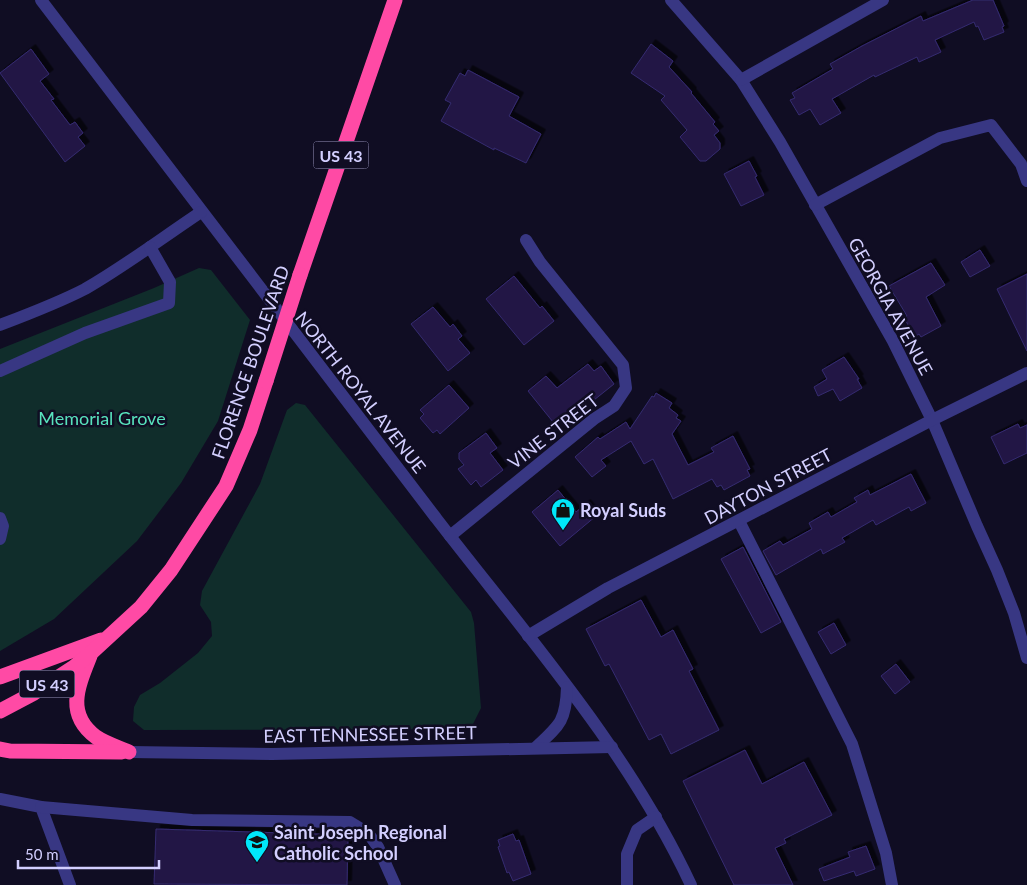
<svg xmlns="http://www.w3.org/2000/svg" width="1027" height="885" viewBox="0 0 1027 885" font-family="Lato,sans-serif">
<style>
.green{fill:#102d2b}
.building{fill:#201944;stroke:#362a71;filter:url(#shadow)}
.lines{fill:none;stroke-linecap:round;stroke-linejoin:round}
.minor{stroke:#383783;stroke-width:12}
.highway{stroke:#ff4aa5;stroke-width:15}
.highway-bridge{stroke:#ff4aa5;stroke-width:15}
.labels{text-anchor:middle;dominant-baseline:central;stroke-width:5;stroke-linejoin:round;paint-order:stroke}
.shield{fill:#100d23;stroke:#9895bd;stroke-width:1}
.shield-label{font-size:16px;font-weight:bold;fill:#d3cfff}
.street-label{font-size:18px;fill:#d3cfff;stroke:#100d23}
.park-label{font-size:18px;fill:#58e2bd;stroke:#100d23}
.poi-label{font-size:18px;font-weight:bold;fill:#d3cfff;stroke:#100d23;text-anchor:start}
</style>
<defs>
<filter id="shadow"><feDropShadow dx="4.5" dy="-4.5" stdDeviation="0" flood-color="#0009"/></filter>
</defs>
<rect width="100%" height="100%" fill="#100d23"/>
<!-- green -->
<g class="green">
<polygon points="199,268 211,270 250,320 218,421 181,483 137,541 54,619 0,651 0,349 154,288"/>
<polygon points="296,403 305,405 471,612 474,623 481,708 473,724 463,729 144,730 133,721 134,707 140,695 160,683 198,653 212,636 211,622 200,605 202,591 260,484 287,410"/>
</g>
<!-- building -->
<g class="building">
<polygon points="973,0 993,0 1004,26 1002,27 1004,32 984,40 978,26 976,27 974,22 935,40 941,52 919,62 917,57 875,77 874,75 832,99 841,113 820,125 810,109 799,115 790,100 795,98 792,93 833,69 830,64 862,46 921,16 923,21"/>
<polygon points="651,44 673,61 669,67 692,92 691,93 715,122 713,124 719,131 714,135 720,143 720,149 706,161 700,161 680,137 687,130 661,100 665,96 631,73"/>
<polygon points="31,49 49,74 40,81 54,99 51,100 70,125 75,122 83,133 78,137 85,146 65,162 0,73"/>
<polygon points="468,70 519,97 509,116 541,134 526,163 494,148 494,150 441,121 451,103 445,100 460,73 465,76"/>
<polygon points="749,161 757,176 755,177 764,195 741,206 724,174"/>
<polygon points="980,250 990,266 970,277 961,262"/>
<polygon points="931,263 945,285 926,297 941,326 921,337 919,334 914,337 904,317 907,316 889,286"/>
<polygon points="1027,274 1027,351 997,289"/>
<polygon points="514,276 540,308 542,306 554,321 524,345 486,299"/>
<polygon points="433,307 450,327 453,324 462,336 458,339 470,353 448,371 411,324"/>
<polygon points="844,357 859,379 857,379 862,388 840,401 833,389 818,396 814,387 827,379 822,370"/>
<polygon points="588,364 594,371 601,366 614,384 594,400 591,395 564,418 562,416 553,422 528,391 546,376 557,388"/>
<polygon points="449,385 469,408 440,434 437,430 433,433 420,418 424,414 420,410"/>
<polygon points="656,393 672,403 669,408 678,415 676,418 681,421 672,434 688,465 714,452 711,448 733,436 750,469 747,470 750,476 724,490 721,485 717,487 712,479 673,499 653,459 644,464 631,441 601,460 606,466 592,477 575,457 598,437 600,439 626,422 630,429 652,396 654,397"/>
<polygon points="1018,424 1020,428 1027,425 1027,453 1004,464 991,437"/>
<polygon points="486,433 497,448 490,453 503,470 481,487 476,480 471,485 458,469 464,465 459,459 459,453"/>
<polygon points="911,474 926,503 911,511 909,507 876,525 873,520 842,538 845,542 823,554 821,549 776,575 763,551 780,541 783,545 812,529 809,523 828,512 831,517 857,502 854,498 868,490 870,495"/>
<polygon points="558,490 576,512 586,504 596,516 560,546 532,512"/>
<polygon points="743,547 781,622 761,633 721,559"/>
<polygon points="641,600 661,637 673,630 693,669 689,671 719,730 671,754 661,734 649,740 609,664 605,666 586,629"/>
<polygon points="834,623 846,645 831,654 818,632"/>
<polygon points="896,664 910,682 895,694 881,676"/>
<polygon points="745,750 762,784 804,762 832,815 784,839 786,843 775,848 793,885 734,885 683,781"/>
<polygon points="156,829 348,835 347,885 154,884"/>
<polygon points="513,834 516,841 519,840 531,874 513,881 509,872 507,873 498,847 500,846 498,840"/>
<polygon points="866,846 875,869 856,876 854,871 824,881 819,869 850,857 848,852"/>
</g>
<g class="lines">
<!-- minor -->
<g class="minor">
<path d="M 41,0 C 172,174 304,346 436,518 C 527,636 628,750 691,885"/>
<polyline points="671,0 741,80 780,142 893,341 932,420 977,526 997,570 1014,613 1027,658"/>
<polyline points="741,80 883,0"/>
<polyline points="815,205 940,138 991,125 1021,164 1027,181"/>
<path d="M 0,325 C 29,314 58,303 85,289 C 125,266 162,238 201,212"/>
<polyline points="0,371 85,333 169,303 170,282 150,247"/>
<polyline points="0,518 3,526 0,539"/>
<polyline points="739,521 852,744 886,853 892,885"/>
<polyline points="450,536 594,419 614,406 626,388 623,365 540,262 526,240"/>
<polyline points="528,636 608,588 932,420 1027,373"/>
<path d="M 535,748 C 560,725 566,721 567,687"/>
<polyline points="129,752 272,754 612,747"/>
<polyline points="0,799 41,807 70,885"/>
<polyline points="41,807 192,820 350,822 368,833 378,847 395,885"/>
<polyline points="627,885 627,854 637,830 656,817"/>
</g>
<!-- highway -->
<g class="highway">
<polyline points="300,275 395,0"/>
<path d="M 90,656 C 78,686 65,714 96,737 C 106,744 118,747 129,752"/>
<polyline points="0,677 101,640"/>
<polyline points="0,711 34,693 74,667 91,653 141,607 171,570 226,486 250,430 266,381"/>
<polyline points="0,749 10,751 122,752"/>
</g>
<!-- highway-bridge -->
<polyline class="highway-bridge" points="266,381 300,275"/>
</g>
<!-- icons -->
<defs>
<g id="shop-pin" transform="scale(1.25)"><path d="M0 17L-7.5 6A9.5 9.5 0 1 1 7.5 6Z" fill="#00e7fa" stroke="#100d23"/><path d="M-5-2.5h2.3a2.7 3.5 0 0 1 5.4 0H5L5.5 6h-11ZM-1.5-2.5h3a1.5 2.3 0 0 0-3 0Z" fill="#111"/></g>
<g id="school-pin" transform="scale(1.25)"><path d="M0 17L-7.5 6A9.5 9.5 0 1 1 7.5 6Z" fill="#00e7fa" stroke="#100d23"/><path d="M0-5L7-2L0 1L-7-2ZM-4 1L0 2.5L4 1V4Q0 6-4 4Z" fill="#111"/></g>
</defs>
<g fill-rule="evenodd">
<use href="#shop-pin" x="563" y="510"/>
<use href="#school-pin" x="257" y="842"/>
</g>
<g class="labels">
<!-- shield labels -->
<g class="shield">
<rect x="313.5" y="141.5" width="55" height="27" rx="4"/>
<rect x="19.5" y="670.5" width="55" height="27" rx="4"/>
</g>
<g class="shield-label">
<text x="341" y="155">US 43</text>
<text x="47" y="684">US 43</text>
</g>
<!-- street labels -->
<g class="street-label">
<text transform="translate(891 306) rotate(61)">GEORGIA AVENUE</text>
<text transform="translate(250 362) rotate(-71)">FLORENCE BOULEVARD</text>
<text transform="translate(361 392) rotate(52)">NORTH ROYAL AVENUE</text>
<text transform="translate(553 431) rotate(-38)">VINE STREET</text>
<text transform="translate(768 486) rotate(-28)">DAYTON STREET</text>
<text transform="translate(370 734) rotate(-1)">EAST TENNESSEE STREET</text>
</g>
<!-- park labels -->
<g class="park-label">
<text x="102" y="418">Memorial Grove</text>
</g>
<!-- poi labels -->
<g class="poi-label">
<text x="580" y="510">Royal Suds</text>
<text x="274" y="832">Saint Joseph Regional<tspan x="274" dy="21">Catholic School</tspan></text>
</g>
</g>
<!-- scale -->
<path d="M18 860v8h141v-8" fill="none" stroke="#d3cfff" stroke-width="2.5"/>
<text x="25" y="860" font-size="15" fill="#d3cfff" stroke="#100d23" stroke-width="4" paint-order="stroke">50 m</text>
</svg>
